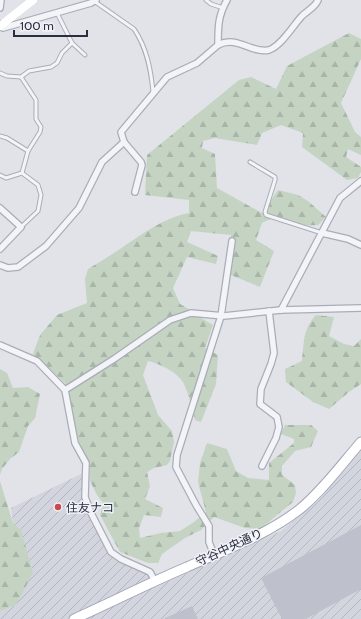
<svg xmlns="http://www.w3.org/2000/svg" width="361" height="619" viewBox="0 0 361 619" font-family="Cabin,'Noto Sans JP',sans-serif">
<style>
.industrial{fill:url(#industrial-furrows)}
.forest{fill:url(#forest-firs)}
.building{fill:#bec1cc}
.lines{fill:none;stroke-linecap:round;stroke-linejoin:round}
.lane-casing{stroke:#aaadb7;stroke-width:5}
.street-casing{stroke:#aaadb7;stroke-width:8}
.primary-casing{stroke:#a0a5b5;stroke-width:11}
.lane{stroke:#f3f4f8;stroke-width:3}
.street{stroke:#f3f4f8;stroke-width:5.5}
.secondary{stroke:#fff;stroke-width:8}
.primary{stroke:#fff;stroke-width:9}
.poi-dot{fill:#cc4849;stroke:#f0f2f7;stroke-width:1.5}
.labels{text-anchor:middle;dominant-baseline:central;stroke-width:3;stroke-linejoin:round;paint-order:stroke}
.poi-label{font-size:12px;fill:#292e41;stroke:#f0f2f7;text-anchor:start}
.street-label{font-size:12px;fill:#292e41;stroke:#f0f2f7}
</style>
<defs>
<pattern id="industrial-furrows" width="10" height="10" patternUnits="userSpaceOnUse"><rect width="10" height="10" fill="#d3d5de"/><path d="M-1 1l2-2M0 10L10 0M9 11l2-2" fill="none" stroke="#b5b7c0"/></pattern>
<pattern id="forest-firs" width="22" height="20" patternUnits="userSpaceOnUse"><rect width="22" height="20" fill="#c4d3c2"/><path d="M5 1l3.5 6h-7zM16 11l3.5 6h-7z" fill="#a8b5a8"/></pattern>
</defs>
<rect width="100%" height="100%" fill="#e1e3e9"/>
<!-- industrial -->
<polygon class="industrial" points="361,451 361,619 0,619 0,611 16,605 21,530 13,523 11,508 85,472 85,497 111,552 150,572 156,587 281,531 318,501"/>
<!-- forest -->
<g class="forest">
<path d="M 349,33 L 361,39 L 361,59 L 341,103 L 355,132 L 361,137 L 361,155 L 348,149 L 346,157 L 361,167 L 361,172 L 358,178 L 347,180 L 302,147 L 303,133 L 281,125 L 262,133 L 257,145 L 215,138 L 203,141 L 202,148 L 215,154 L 217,188 L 262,213 L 278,190 L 298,195 L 308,201 L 326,217 L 318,225 C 314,225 309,226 305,225 C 287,221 280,213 262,223 L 256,240 L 274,251 L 260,287 L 226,273 L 225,266 L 231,235 L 191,231 L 187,242 L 218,256 L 216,264 L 187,257 L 173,288 L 180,304 C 192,310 201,319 213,325 L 205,348 L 218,355 L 216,384 L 201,422 L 195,420 C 192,408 189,395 184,384 C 178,372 160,364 148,361 L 143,375 L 158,415 L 172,431 L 174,442 L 170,461 L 167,465 L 154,468 L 147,472 L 150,486 L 145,499 L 163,508 L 161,517 L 144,515 L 139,528 L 140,538 L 161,533 L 180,531 L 194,522 L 206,512 L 198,482 L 200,463 L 207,443 L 227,449 L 236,471 L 248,478 L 269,480 L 269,463 L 294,443 L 294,439 L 281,434 L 285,425 L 311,425 L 318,431 L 311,447 L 295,451 L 282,466 L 282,475 L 295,485 L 296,493 L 293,502 L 260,529 L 245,528 L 214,517 L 201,530 L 185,538 L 162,554 L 158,563 L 148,563 L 120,552 L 100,515 L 103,503 L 97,495 L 90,481 L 90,465 L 79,442 L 65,383 L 33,354 L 40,335 L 57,315 L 87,303 L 85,279 L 88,269 C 98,263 108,257 117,251 C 140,236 162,218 189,213 L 189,200 L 145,195 L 147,155 L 239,80 L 251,77 L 276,89 L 287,66 Z"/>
<path d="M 316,315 L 334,317 L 329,336 L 344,344 L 354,346 L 361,339 L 361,336 L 361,384 L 349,392 L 329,409 L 313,402 L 286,382 L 285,369 L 302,361 C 304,342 303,329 316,315 Z"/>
<polygon points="0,369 7,373 13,388 28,387 40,394 35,418 28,426 19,452 10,459 2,469 0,475"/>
<polygon points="0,481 13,523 21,530 33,573 16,605 0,611"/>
</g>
<!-- building -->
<g class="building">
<polygon points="361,525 361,589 306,619 282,619 261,578"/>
<polygon points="192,606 198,619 163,619"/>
</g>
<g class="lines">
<!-- lane casing -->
<g class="lane-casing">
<g id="lane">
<polyline points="206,0 211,4 223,8"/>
<path d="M 94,1 L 134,29 C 147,48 151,70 153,92"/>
<polyline points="57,13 72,43 85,55"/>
<polyline points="0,73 7,76 21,77 29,71 51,67 57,63 62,53 72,43"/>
<polyline points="21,77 36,100 36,119 41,127 40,132 28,151 22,173 38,185 41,195 38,211 21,227"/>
<polyline points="0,136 7,138 28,151"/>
<polyline points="250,162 275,177 275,180 265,212 266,215 322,233"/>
<polyline points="0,175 6,178 22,173"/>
</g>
</g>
<!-- street casing -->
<g class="street-casing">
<g id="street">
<polyline points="0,8 1,0"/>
<polyline points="0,24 3,28 91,3 96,0"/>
<path d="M 218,45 C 237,35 252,54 269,50 C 281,46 293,26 301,17 C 306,11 315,8 318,0"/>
<path d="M 135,192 L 142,165 L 141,162 L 124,142 L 121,132 L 167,77 L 197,63 L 218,45 C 218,27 218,16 227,0"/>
<polyline points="0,208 21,227 0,249"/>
<polyline points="322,233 348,239 361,245"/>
<polyline points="0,265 8,268 18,267 46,246 79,208 102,162 124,142"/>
<polyline points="281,310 340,198 361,181"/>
<polyline points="0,345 37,361 65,390 75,443 86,463 85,497 91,513 111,552 121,559 150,572 155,581"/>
<polyline points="65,390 114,359 170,320 191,313 224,316 281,310 361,308"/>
<polyline points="262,466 276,438 279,427 277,417 260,404 261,389 271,364 274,353 269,311"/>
<polyline points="214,555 209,542 209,526 196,505 176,467 177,455 221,316 232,241"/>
</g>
</g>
<!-- primary casing -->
<g class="primary-casing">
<path id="primary" d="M 74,619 C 112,602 149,583 187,567 C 225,550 267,535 300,509 C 323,490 341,465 361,442"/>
</g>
<!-- lane -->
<use href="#lane" class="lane"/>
<!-- street -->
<use href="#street" class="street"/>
<!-- secondary -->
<polyline class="secondary" points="0,26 33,0"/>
<!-- primary -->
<use href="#primary" class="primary"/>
</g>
<!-- markers -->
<circle class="poi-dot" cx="58" cy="507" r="4"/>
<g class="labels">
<!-- poi labels -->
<g class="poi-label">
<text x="66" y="507">住友ナコ</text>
</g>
<!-- street labels -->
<g class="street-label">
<text transform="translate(229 547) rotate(-25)">守谷中央通り</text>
</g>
</g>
<!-- scale -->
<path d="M14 30v6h73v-6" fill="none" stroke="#292e41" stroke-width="2"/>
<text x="20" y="30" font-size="12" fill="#292e41" stroke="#f0f2f7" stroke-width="3" paint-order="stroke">100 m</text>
</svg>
